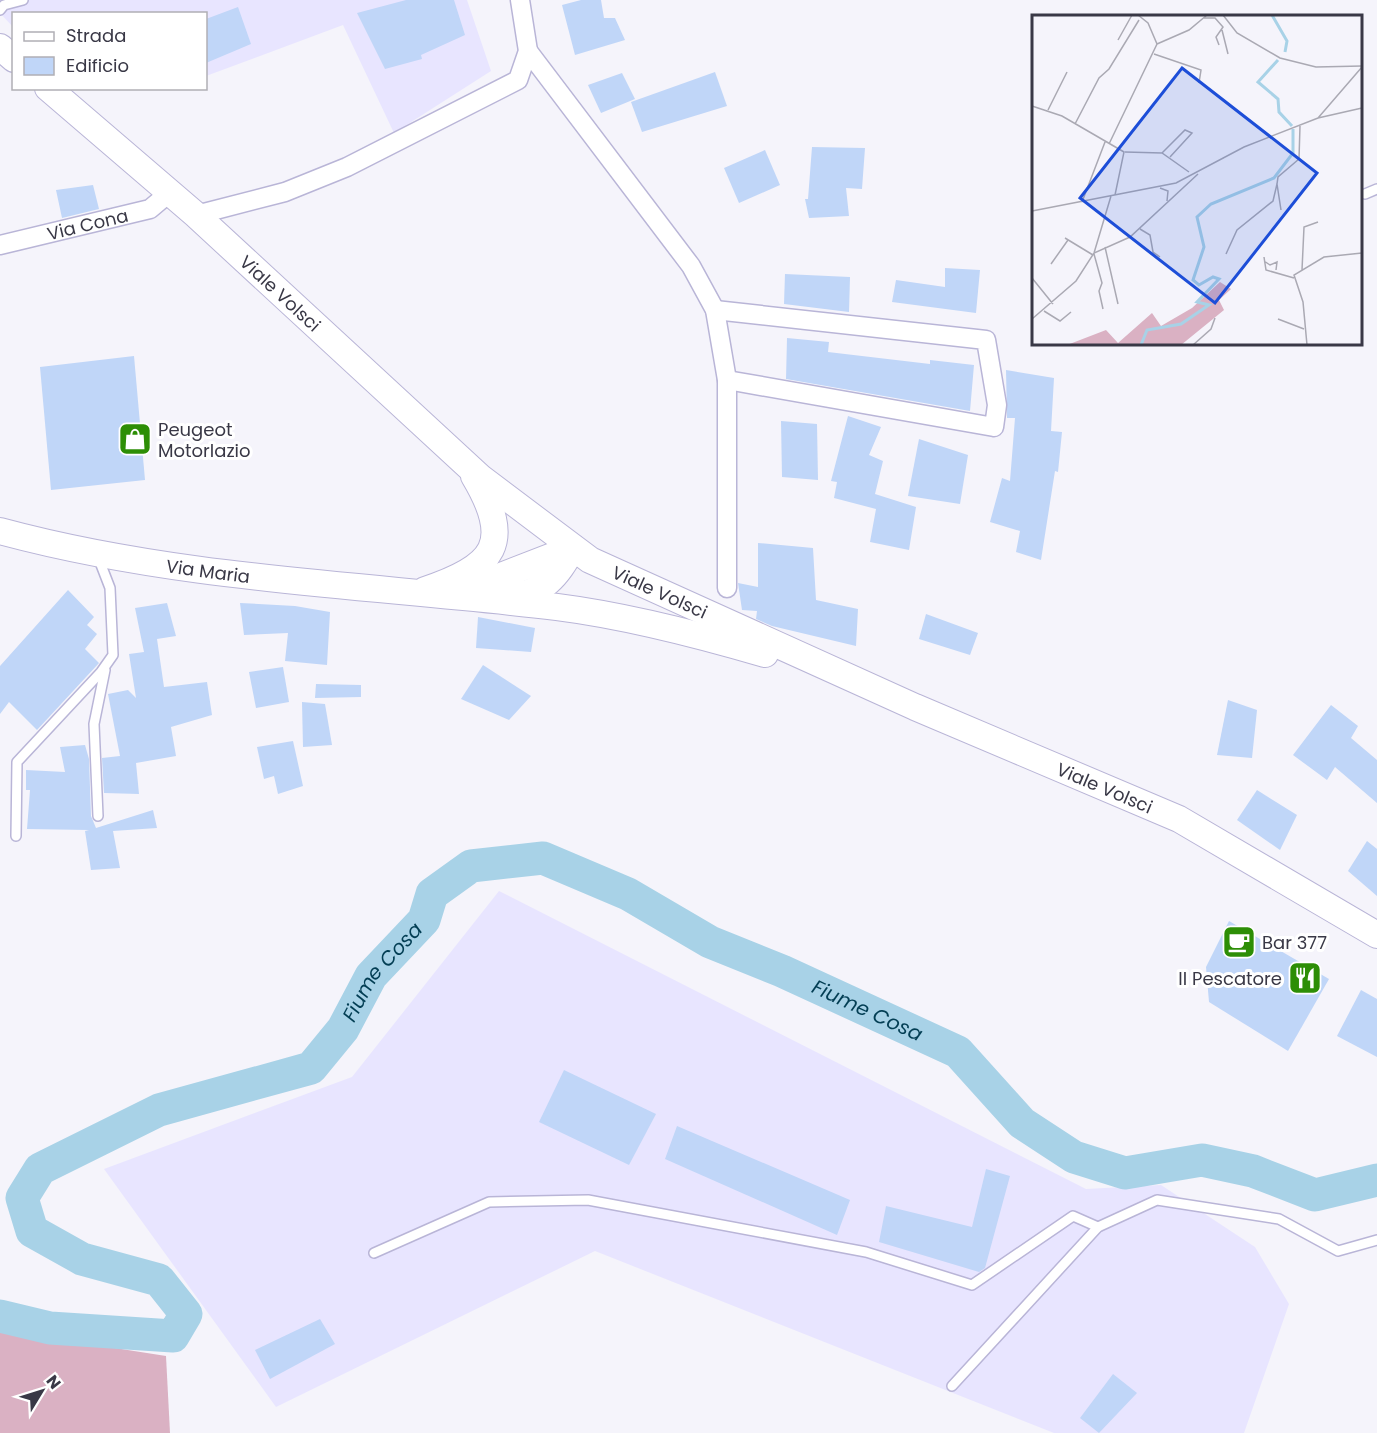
<svg xmlns="http://www.w3.org/2000/svg" width="1377" height="1433" viewBox="0 0 1377 1433" font-family="Poppins,sans-serif">
<style>
.built{fill:#e8e5ff}
.forest{fill:#dab1c3}
.lines{fill:none;stroke-linecap:round;stroke-linejoin:round}
.river{stroke:#a8d2e7;stroke-width:33}
.building{fill:#c0d6f8}
.lane-casing{stroke:#b9b5d7;stroke-width:12}
.street-casing{stroke:#b9b5d7;stroke-width:21}
.secondary-casing{stroke:#b9b5d7;stroke-width:28}
.lane{stroke:#fff;stroke-width:9}
.street{stroke:#fff;stroke-width:18}
.secondary{stroke:#fff;stroke-width:26}
.labels{text-anchor:middle;dominant-baseline:central;stroke-width:6;stroke-linejoin:round;paint-order:stroke}
.street-label{font-size:18px;fill:#393846;stroke:#fff}
.poi-label{font-size:18px;fill:#393846;stroke:#fff;text-anchor:start}
.water-label{font-size:20px;font-style:italic;fill:#033e54;stroke:#fff}
.inset-river{fill:none;stroke:#a8d2e7;stroke-width:3}
.inset-road{fill:none;stroke:#aaa9b3;stroke-width:1.5}
.view{fill:#1d4ed8;fill-opacity:0.15;stroke:#1d4ed8;stroke-width:3}
.inset-edge{fill:none;stroke:#393846;stroke-width:3}
</style>
<rect width="100%" height="100%" fill="#f5f4fb"/>
<!-- built -->
<g class="built">
<polygon points="0,0 467,0 491,71 394,133 343,25 206,76 206,14 14,14 13,27 0,13"/>
<polygon points="499,891 1086,1189 1161,1185 1255,1247 1289,1304 1244,1433 1054,1433 595,1251 276,1407 104,1169 352,1077"/>
</g>
<!-- forest -->
<polygon class="forest" points="0,1330 166,1356 170,1433 0,1433"/>
<g class="lines">
<!-- river -->
<path class="river" id="s1" d="M 0,1316 L 50,1328 L 173,1336 L 186,1314 L 159,1280 L 82,1259 L 32,1231 L 22,1198 L 40,1169 L 159,1110 L 311,1068 L 343,1029 L 371,976 L 424,920 L 432,894 L 471,866 L 543,858 L 628,894 L 710,942 L 782,971 L 958,1052 L 1022,1123 L 1074,1157 L 1125,1173 L 1202,1160 L 1253,1171 L 1315,1195 L 1377,1180"/>
</g>
<!-- building -->
<g class="building">
<polygon points="406,0 454,0 465,35 421,55 422,59 385,69 357,13"/>
<polygon points="581,0 601,0 604,18 615,18 625,40 575,55 562,5"/>
<polygon points="238,7 251,44 206,63 206,19"/>
<polygon points="715,72 727,106 642,132 631,102"/>
<polygon points="622,73 635,99 601,113 588,85"/>
<polygon points="812,147 865,148 862,189 846,188 849,216 809,218 805,199 808,199"/>
<polygon points="765,150 780,185 739,203 724,168"/>
<polygon points="93,185 99,209 62,218 56,190"/>
<polygon points="945,268 980,270 976,313 892,302 896,280 945,287"/>
<polygon points="785,274 850,277 849,312 784,304"/>
<polygon points="787,338 829,342 828,352 930,364 930,360 974,365 970,411 786,379"/>
<polygon points="134,356 145,480 51,490 40,367"/>
<polygon points="1006,370 1054,378 1051,431 1062,432 1058,472 1055,471 1041,560 1016,552 1020,531 990,522 1002,478 1010,481 1015,418 1007,418"/>
<polygon points="848,416 881,427 869,455 883,461 875,494 916,507 909,550 870,542 876,509 834,498 837,482 831,481"/>
<polygon points="781,421 817,424 818,480 782,477"/>
<polygon points="919,439 968,455 960,504 908,496"/>
<polygon points="758,543 813,548 816,600 858,609 856,646 772,626 756,619 757,611 742,610 738,583 758,587"/>
<polygon points="68,590 94,617 87,625 97,634 85,649 99,663 37,730 9,702 0,714 0,666"/>
<polygon points="167,603 176,636 157,639 164,687 207,682 212,715 171,727 176,756 136,763 139,794 104,793 102,758 120,756 108,694 128,690 136,698 129,654 144,652 135,608"/>
<polygon points="240,603 295,606 330,612 327,665 285,661 288,633 244,635"/>
<polygon points="926,614 978,633 970,655 919,639"/>
<polygon points="478,617 535,628 531,652 476,648"/>
<polygon points="483,665 531,696 509,720 461,699"/>
<polygon points="283,667 289,702 256,708 249,672"/>
<polygon points="316,684 361,685 361,697 315,698"/>
<polygon points="1228,700 1257,710 1252,758 1217,755"/>
<polygon points="302,702 325,704 332,745 303,747"/>
<polygon points="1331,705 1358,726 1351,738 1377,760 1377,803 1335,767 1327,780 1293,755"/>
<polygon points="293,741 303,786 278,794 274,776 264,779 257,747"/>
<polygon points="85,745 89,759 91,816 96,828 153,810 157,828 113,831 120,868 91,870 85,831 89,830 27,829 30,790 26,790 26,770 65,772 60,747"/>
<polygon points="1257,790 1297,815 1280,850 1237,820"/>
<polygon points="1367,841 1377,849 1377,896 1348,871"/>
<polygon points="1229,921 1329,979 1288,1051 1209,1002 1206,967"/>
<polygon points="1361,990 1377,999 1377,1057 1337,1036"/>
<polygon points="564,1070 656,1114 629,1165 539,1122"/>
<polygon points="677,1126 850,1200 837,1235 665,1159"/>
<polygon points="986,1169 1010,1176 985,1268 979,1272 879,1242 886,1206 972,1227"/>
<polygon points="320,1319 335,1344 270,1379 255,1350"/>
<polygon points="1113,1374 1137,1393 1099,1433 1080,1418"/>
</g>
<g class="lines">
<!-- lane casing -->
<g class="lane-casing">
<g id="lane">
<polyline points="0,10 4,5 23,0"/>
<polyline points="1365,194 1377,189"/>
<polyline points="98,816 94,724 105,670"/>
<polyline points="16,836 17,762 101,672 113,655 110,588 98,557"/>
<polyline points="374,1253 489,1202 588,1200 866,1252 972,1285 1073,1216 1098,1227"/>
<polyline points="952,1386 1098,1227 1157,1200 1279,1219 1338,1251 1377,1240"/>
</g>
</g>
<!-- street casing -->
<g class="street-casing">
<g id="street">
<polyline points="528,51 691,266 715,310 727,380 727,588"/>
<polyline points="196,215 285,192 347,167 518,80 528,51 520,0"/>
<path id="s2" d="M 0,245 L 150,209 L 169,193"/>
<polyline points="715,310 986,340 997,405 994,427 727,380"/>
</g>
</g>
<!-- secondary casing -->
<g class="secondary-casing">
<g id="secondary">
<polyline points="0,47 14,59"/>
<path id="s3" d="M 48,88 L 196,215 L 481,478 L 590,560 L 915,707 L 1179,819 L 1377,935"/>
<path id="s4" d="M 0,531 C 181,580 372,585 557,607 C 628,616 697,634 765,654"/>
<polyline points="453,588 488,581 573,548"/>
<path d="M 425,590 C 495,567 514,543 474,476"/>
<path d="M 508,597 C 545,593 556,577 573,548"/>
</g>
</g>
<!-- lane -->
<use href="#lane" class="lane"/>
<!-- street -->
<use href="#street" class="street"/>
<!-- secondary -->
<use href="#secondary" class="secondary"/>
</g>
<!-- icons -->
<defs>
<g id="shop-square" transform="scale(1.725)"><rect x="-9" y="-9" width="18" height="18" rx="4" fill="#2d8e06" stroke="#fff"/><path d="M-5-2.5h2.3a2.7 3.5 0 0 1 5.4 0H5L5.5 6h-11ZM-1.5-2.5h3a1.5 2.3 0 0 0-3 0Z" fill="#fff"/></g>
<g id="cafe-square" transform="scale(1.725)"><rect x="-9" y="-9" width="18" height="18" rx="4" fill="#2d8e06" stroke="#fff"/><path d="M-5.5-4.5H6V0H3Q3 3.5 0 3.5H-2.5Q-5.5 3.5-5.5 0ZM3-3.2v2h1.7v-2ZM-6 4.5H4V6H-6Z" fill="#fff"/></g>
<g id="restaurant-square" transform="scale(1.725)"><rect x="-9" y="-9" width="18" height="18" rx="4" fill="#2d8e06" stroke="#fff"/><path d="M-5-6h1v4h1v-4h1v4h1v-4h1v5L-1.5 .5V6h-2V.5L-5-1ZM5-6V6H3V1.5H1.5Q1.5-4 5-6Z" fill="#fff"/></g>
</defs>
<g fill-rule="evenodd">
<use href="#shop-square" x="135" y="439"/>
<use href="#cafe-square" x="1239" y="942"/>
<use href="#restaurant-square" x="1305" y="978"/>
</g>
<g class="labels">
<!-- street labels -->
<g class="street-label">
<text stroke="none"><textPath href="#s2" startOffset="90">Via Cona</textPath></text>
<text stroke="none"><textPath href="#s3" startOffset="310">Viale Volsci</textPath></text>
<text stroke="none"><textPath href="#s4" startOffset="212">Via Maria</textPath></text>
<text stroke="none"><textPath href="#s3" startOffset="796">Viale Volsci</textPath></text>
<text stroke="none"><textPath href="#s3" startOffset="1282">Viale Volsci</textPath></text>
</g>
<!-- poi labels -->
<g class="poi-label">
<text x="158" y="429">Peugeot<tspan x="158" dy="21">Motorlazio</tspan></text>
<text x="1262" y="942">Bar 377</text>
<text x="1282" y="978" text-anchor="end">Il Pescatore</text>
</g>
<!-- water labels -->
<g class="water-label">
<text stroke="none"><textPath href="#s1" startOffset="860">Fiume Cosa</textPath></text>
<text stroke="none"><textPath href="#s1" startOffset="1434">Fiume Cosa</textPath></text>
</g>
</g>
<!-- overview -->
<g transform="translate(1032 15)">
<rect width="330" height="330" fill="#f5f4fb"/>
<path d="M 188,267 L 199,274 L 187,285 L 192,295 L 149,330 L 35,330 L 74,315 L 86,328 L 120,298 L 129,311 L 160,293 Z" fill="#dab1c3"/>
<path class="inset-river" d="M 240,0 L 255,26 L 253,37M 246,45 L 226,67 L 246,84 L 247,97 L 260,111M 109,330 L 115,315 L 149,309 L 177,290 L 165,287 L 187,264 L 181,262 L 167,270 L 161,265 L 172,232 L 165,202 L 179,189 L 242,163 L 261,138 L 261,114"/>
<path class="inset-road" d="M 191,0 L 205,18 L 248,43 L 284,52 L 330,51M 172,3 L 183,3 L 191,12 L 184,22 L 187,30M 190,15 L 196,39M 86,25 L 100,0M 125,29 L 157,15 L 175,0M 122,39 L 169,55 L 167,68M 0,91 L 30,101 L 92,137 L 83,180M 16,95 L 35,57M 286,103 L 330,52M 43,109 L 67,63 L 77,54 L 107,5M 77,129 L 125,29 L 116,8 L 106,0M 93,137 L 130,138 L 157,157M 130,138 L 153,115 L 160,118 L 138,142M 128,173 L 136,176 L 135,186M 50,187 L 73,127M 249,195 L 245,169 L 246,162 L 267,144 L 268,111M 0,196 L 144,168 L 212,132 L 286,103 L 330,93M 108,214 L 118,220 L 121,237 L 128,242M 33,223 L 61,240M 73,232 L 86,289M 62,238 L 79,181M 62,239 L 70,268 L 67,276 L 71,294M 194,239 L 205,215 L 241,186 L 245,169M 232,242 L 234,255 L 262,263M 232,246 L 238,250 L 245,247 L 244,255M 19,249 L 36,225M 270,255 L 272,212 L 286,207M 0,263 L 21,289M 12,296 L 28,306 L 39,297M 0,304 L 44,266 L 62,238 L 98,222 L 166,159M 246,304 L 272,314M 161,330 L 179,314 L 183,303M 275,330 L 271,287 L 262,260 L 292,242 L 330,238"/>
<path class="view" d="M 150,53 L 285,158 L 183,288 L 48,183 Z"/>
<rect width="330" height="330" class="inset-edge"/>
</g>
<!-- legend -->
<rect x="12" y="12" width="195" height="78" fill="#ffffff" stroke="#b0afb5" stroke-width="1.5"/>
<rect x="24" y="32" width="30" height="9" fill="#ffffff" stroke="#b0afb5" stroke-width="1.5"/>
<text x="66" y="42" font-size="18" fill="#393846">Strada</text>
<rect x="24" y="57" width="30" height="18" fill="#c0d6f8" stroke="#b0afb5" stroke-width="1.5"/>
<text x="66" y="72" font-size="18" fill="#393846">Edificio</text>
<!-- north arrow -->
<g transform="translate(42 1391) rotate(52)" stroke="#ffffff" stroke-width="4.5" paint-order="stroke">
<path d="M0-4.5L10 22L0 15L-10 22Z" fill="#393846"/>
<text y="-9" font-size="16" font-weight="bold" text-anchor="middle" fill="#393846">N</text>
</g>
</svg>
